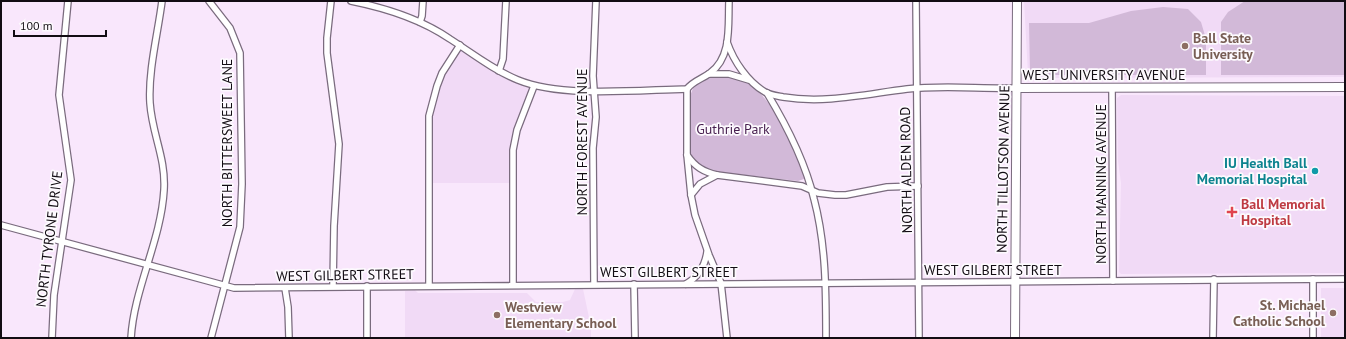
<svg xmlns="http://www.w3.org/2000/svg" width="1346" height="339" viewBox="0 0 1346 339" font-family="'PT Sans',sans-serif">
<style>
.built{fill:#f1daf6}
.green{fill:#d2b9d8}
.lines{fill:none;stroke-linecap:round;stroke-linejoin:round}
.street-casing{stroke:#7a6b7e;stroke-width:8}
.secondary-casing{stroke:#7a6b7e;stroke-width:10}
.street{stroke:#fff;stroke-width:5.5}
.secondary{stroke:#fff;stroke-width:8}
.education-dot{fill:#8d6e63;stroke:#fdfafe;stroke-width:1.5}
.culture-dot{fill:#0f9aa8;stroke:#fdfafe;stroke-width:1.5}
.health-dot{fill:#e0444e;stroke:#fdfafe;stroke-width:1.5}
.labels{text-anchor:middle;dominant-baseline:central;stroke-width:3.5;stroke-linejoin:round;paint-order:stroke}
.education-label{font-size:14px;font-weight:bold;fill:#785e54;stroke:#fdfafe;text-anchor:start}
.street-label{font-size:14px;fill:#120c13;stroke:#fdfafe}
.park-label{font-size:14px;fill:#461e4e;stroke:#fdfafe}
.culture-label{font-size:14px;font-weight:bold;fill:#0d838f;stroke:#fdfafe;text-anchor:end}
.health-label{font-size:14px;font-weight:bold;fill:#be3a42;stroke:#fdfafe;text-anchor:start}
</style>
<rect width="100%" height="100%" fill="#f9e7fc"/>
<!-- built -->
<g class="built">
<polygon points="1024,1 1345,1 1345,77 1035,78 1029,76 1028,74"/>
<polygon points="460,45 499,71 534,86 517,130 512,183 428,183 427,131 434,93"/>
<polygon points="1121,95 1345,96 1345,273 1121,274 1119,272 1121,183 1118,161 1117,98"/>
<rect x="1321" y="288" width="24" height="50"/>
<polygon points="575,289 583,289 591,327 591,338 405,338 405,291 415,290 418,293 527,293 536,302 563,302 570,300"/>
</g>
<!-- green -->
<g class="green">
<polygon points="1245,1 1345,1 1345,75 1221,75 1221,22 1228,12"/>
<polygon points="1163,7 1188,9 1201,22 1206,39 1206,75 1034,75 1030,72 1029,23 1089,23 1131,11"/>
<path d="M 714,77 C 727,77 740,78 752,86 C 771,99 804,156 804,179 L 798,181 L 718,172 C 703,169 691,163 689,146 L 690,96 L 694,86 L 706,79 Z"/>
</g>
<g class="lines">
<!-- street casing -->
<g class="street-casing">
<g id="street">
<polyline points="209,1 230,28 240,53 242,184 240,227 211,338"/>
<polyline points="331,1 327,38 327,53 339,144 334,226 333,286"/>
<path d="M 351,1 C 386,8 421,19 450,39 C 472,53 493,70 518,80 C 562,98 638,90 687,89 C 693,81 702,79 710,73 C 732,57 728,26 729,1"/>
<polyline points="916,1 919,338"/>
<polyline points="420,22 422,16 423,1"/>
<path d="M 727,42 C 734,62 748,82 765,92 C 770,95 778,96 783,97 C 825,104 866,94 907,89 C 942,85 981,89 1017,88"/>
<polyline points="499,71 503,59 506,1"/>
<polyline points="709,74 729,74 749,80"/>
<polyline points="1112,87 1113,281"/>
<polyline points="687,89 687,155 691,195 695,215 709,255 721,283 727,338"/>
<path d="M 767,93 C 787,126 805,161 814,199 C 826,244 826,291 826,338"/>
<path d="M 687,155 C 695,167 704,172 717,175"/>
<polyline points="691,195 700,184 717,175 802,186 818,193 835,195 846,195 887,187 918,186"/>
<polyline points="1,225 234,288 1345,279"/>
<polyline points="594,284 593,148 596,117 593,76 596,1"/>
<polyline points="634,284 635,338"/>
<path d="M 686,284 C 698,277 705,266 707,252"/>
<polyline points="429,285 429,116 437,86 442,73 460,45"/>
<polyline points="513,285 513,150 517,130 534,86"/>
<polyline points="367,286 367,338"/>
<polyline points="285,288 288,307 289,338"/>
<polyline points="52,338 54,295 71,180 59,95 68,1"/>
<path d="M 131,338 C 134,288 161,241 164,190 C 166,158 152,134 150,103 C 148,71 158,33 162,1"/>
<polyline points="1213,338 1214,279"/>
<polyline points="1313,338 1313,279"/>
</g>
</g>
<!-- secondary casing -->
<g class="secondary-casing">
<g id="secondary">
<polyline points="1017,88 1345,87"/>
<polyline points="1015,338 1017,1"/>
</g>
</g>
<!-- street -->
<use href="#street" class="street"/>
<!-- secondary -->
<use href="#secondary" class="secondary"/>
</g>
<!-- markers -->
<g class="education-dot">
<circle cx="1185" cy="46" r="4"/>
<circle cx="1333" cy="313" r="4"/>
<circle cx="497" cy="315" r="4"/>
</g>
<circle class="culture-dot" cx="1315" cy="171" r="4"/>
<path class="health-dot" d="M1230 206h4v4h4v4h-4v4h-4v-4h-4v-4h4z"/>
<g class="labels">
<!-- education labels -->
<g class="education-label">
<text x="1193" y="38">Ball State<tspan x="1193" dy="16">University</tspan></text>
<text x="1325" y="305" text-anchor="end">St. Michael<tspan x="1325" dy="16">Catholic School</tspan></text>
<text x="505" y="307">Westview<tspan x="505" dy="16">Elementary School</tspan></text>
</g>
<!-- street labels -->
<g class="street-label">
<text x="1104" y="75">WEST UNIVERSITY AVENUE</text>
<text transform="translate(582 142) rotate(-90)">NORTH FOREST AVENUE</text>
<text transform="translate(227 143) rotate(-90)">NORTH BITTERSWEET LANE</text>
<text transform="translate(1003 169) rotate(-89)">NORTH TILLOTSON AVENUE</text>
<text transform="translate(906 170) rotate(-91)">NORTH ALDEN ROAD</text>
<text transform="translate(1101 184) rotate(-90)">NORTH MANNING AVENUE</text>
<text transform="translate(49 239) rotate(-83)">NORTH TYRONE DRIVE</text>
<text x="993" y="270">WEST GILBERT STREET</text>
<text x="669" y="272">WEST GILBERT STREET</text>
<text transform="translate(345 275) rotate(-1)">WEST GILBERT STREET</text>
</g>
<!-- park labels -->
<g class="park-label">
<text x="733" y="129">Guthrie Park</text>
</g>
<!-- culture labels -->
<g class="culture-label">
<text x="1307" y="163">IU Health Ball<tspan x="1307" dy="16">Memorial Hospital</tspan></text>
</g>
<!-- health labels -->
<g class="health-label">
<text x="1241" y="204">Ball Memorial<tspan x="1241" dy="16">Hospital</tspan></text>
</g>
</g>
<!-- border -->
<rect width="1346" height="339" fill="none" stroke="#120c13" stroke-width="4"/>
<!-- scale -->
<path d="M14 30v6h92v-6" fill="none" stroke="#120c13" stroke-width="2"/>
<text x="20" y="30" font-size="12" fill="#120c13" stroke="#fdfafe" stroke-width="3" paint-order="stroke">100 m</text>
</svg>
